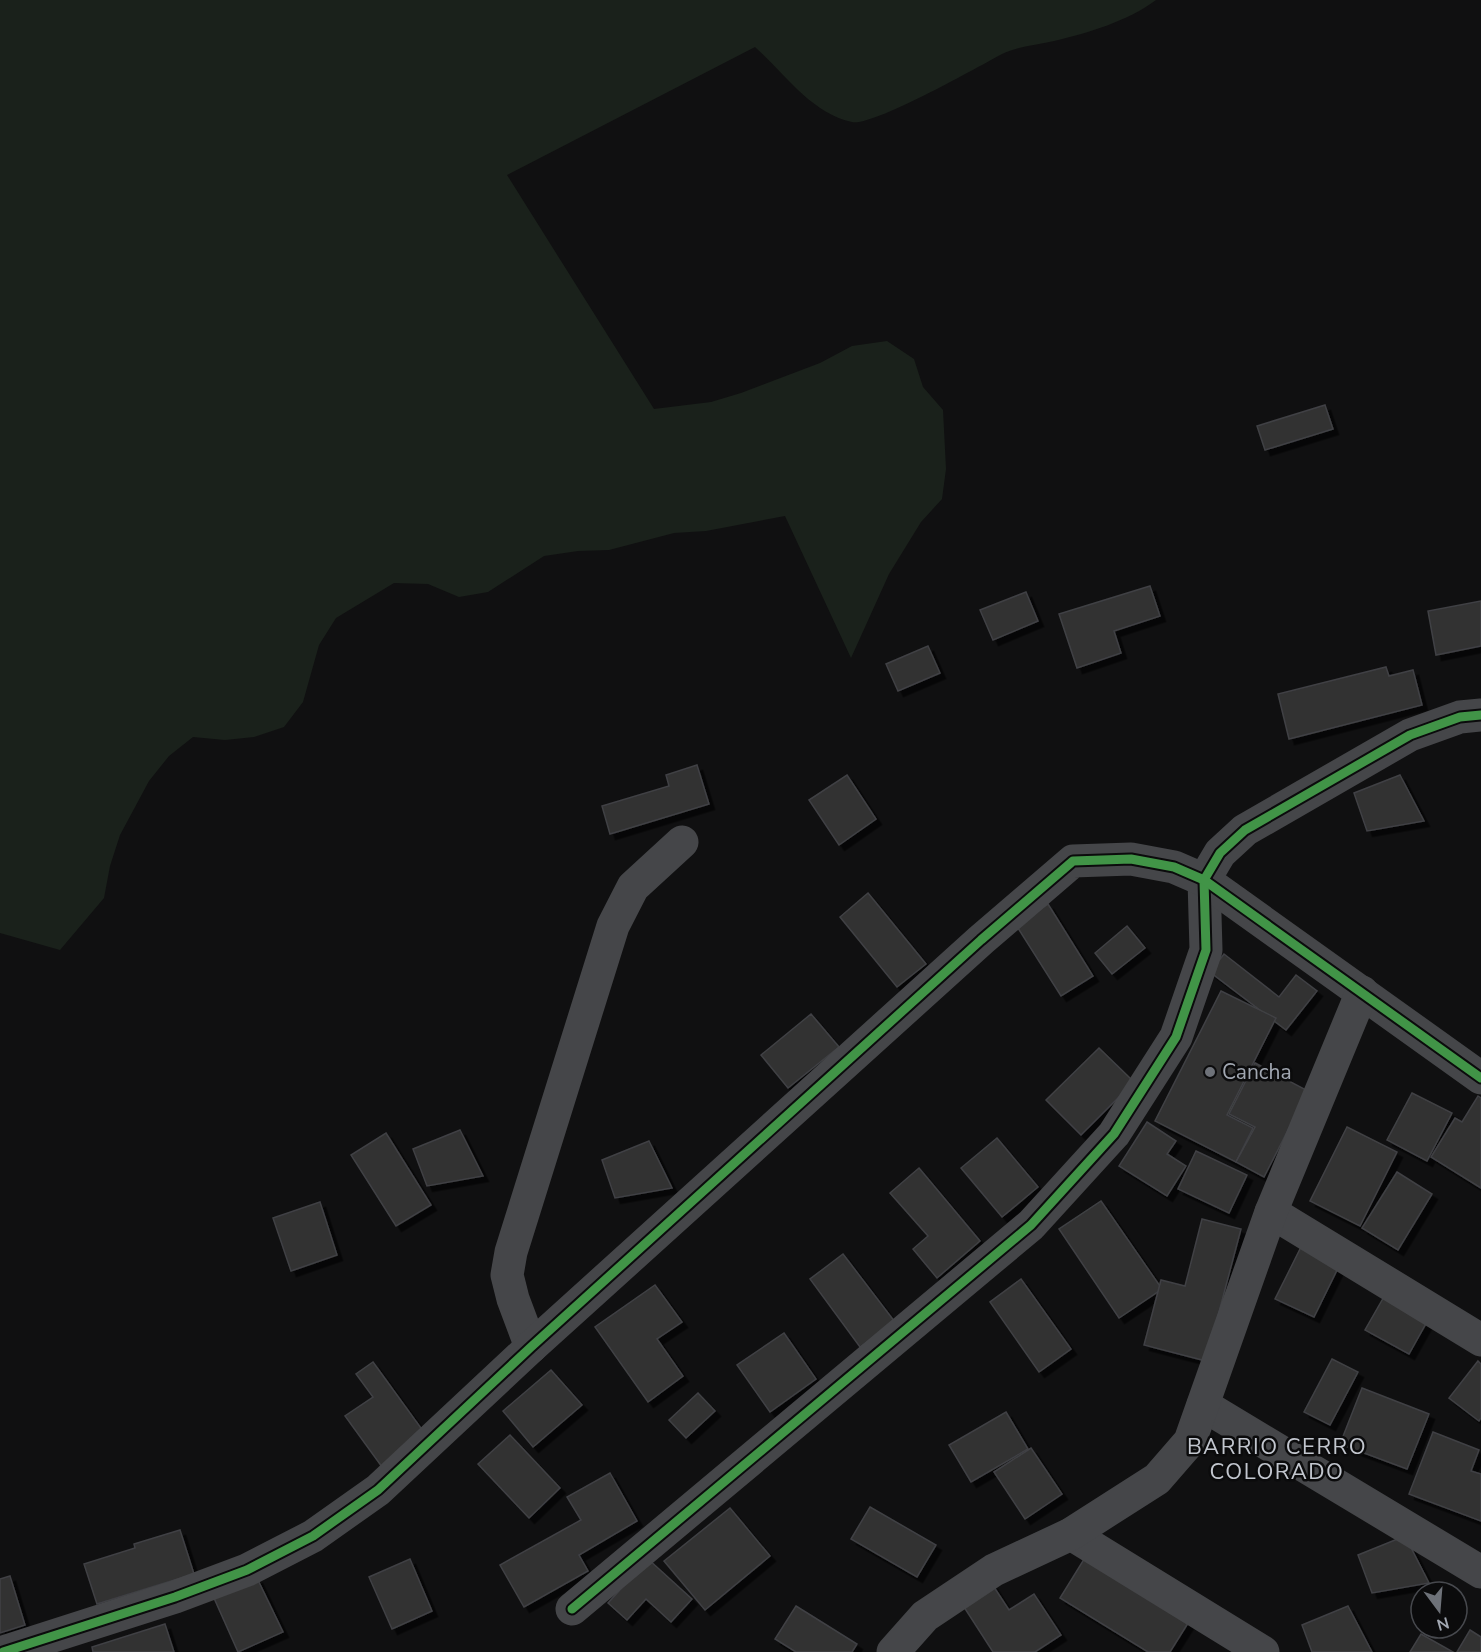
<svg xmlns="http://www.w3.org/2000/svg" width="1481" height="1652" viewBox="0 0 1481 1652" font-family="'Nunito Sans',sans-serif">
<style>
.green{fill:#1a211b}
.building{fill:#313133;stroke:#404144;stroke-width:1.5;filter:url(#shadow)}
.lines{fill:none;stroke-linecap:round;stroke-linejoin:round}
.minor{stroke:#454649;stroke-width:33}
.cycleway-casing{stroke:#0b0b0c;stroke-width:13}
.cycleway{stroke:#419447;stroke-width:9}
.poi-dot{fill:#6e7279;stroke:#0b0b0c;stroke-width:2}
.labels{text-anchor:middle;dominant-baseline:central;stroke-width:5;stroke-linejoin:round;paint-order:stroke}
.poi-label{font-size:21px;fill:#a1a7b1;stroke:#0b0b0c;text-anchor:start}
.neighbourhood-label{font-size:22px;letter-spacing:1.5px;fill:#c2c6ce;stroke:#0b0b0c}
</style>
<defs>
<filter id="shadow"><feDropShadow dx="5.5" dy="5.5" stdDeviation="0" flood-color="#0009"/></filter>
</defs>
<rect width="100%" height="100%" fill="#101011"/>
<!-- green -->
<path class="green" d="M 0,0 L 1156,0 C 1128,21 1088,33 1054,41 C 1036,45 1019,46 1002,54 C 978,67 872,127 852,122 C 812,114 784,73 755,47 L 507,175 L 654,409 L 711,402 L 741,393 L 820,363 L 852,346 L 887,341 L 914,359 L 923,387 L 943,410 L 946,469 L 942,499 L 921,522 L 889,574 L 851,658 L 785,516 L 706,531 L 674,533 L 609,550 L 578,551 L 544,556 L 488,592 L 459,597 L 428,584 L 394,583 L 336,618 L 319,645 L 303,702 L 284,727 L 254,737 L 225,740 L 193,737 L 169,756 L 149,781 L 120,835 L 110,866 L 104,898 L 60,950 L 0,933 Z"/>
<!-- building -->
<g class="building">
<polygon points="1325,405 1333,429 1265,450 1257,426"/>
<polygon points="1150,586 1160,616 1114,631 1121,653 1077,668 1059,614"/>
<polygon points="1026,592 1038,621 993,640 980,610"/>
<polygon points="1481,601 1481,646 1436,655 1428,611"/>
<polygon points="928,646 940,673 898,691 886,664"/>
<polygon points="1386,667 1389,676 1413,670 1422,705 1289,739 1278,694"/>
<polygon points="697,765 709,804 610,834 602,806 669,786 666,775"/>
<polygon points="847,775 876,819 839,845 809,800"/>
<polygon points="1400,775 1424,821 1367,831 1354,793"/>
<polygon points="868,893 926,964 897,987 840,917"/>
<polygon points="1048,904 1093,976 1061,996 1016,925"/>
<polygon points="1127,926 1145,948 1112,974 1095,953"/>
<polygon points="1224,954 1279,997 1296,975 1317,991 1286,1030 1210,972"/>
<polygon points="1221,991 1276,1018 1227,1115 1253,1128 1236,1162 1155,1121"/>
<polygon points="811,1014 839,1047 788,1088 761,1055"/>
<polygon points="1099,1048 1134,1082 1081,1135 1046,1100"/>
<polygon points="1255,1063 1308,1091 1264,1177 1236,1162 1255,1127 1229,1114"/>
<polygon points="1412,1093 1452,1113 1427,1161 1387,1140"/>
<polygon points="1478,1096 1481,1098 1481,1188 1431,1157 1455,1118 1462,1122"/>
<polygon points="1147,1122 1176,1141 1167,1154 1186,1166 1167,1196 1119,1166"/>
<polygon points="1347,1127 1397,1152 1360,1226 1310,1201"/>
<polygon points="460,1130 483,1176 427,1186 413,1149"/>
<polygon points="386,1133 431,1205 396,1226 351,1155"/>
<polygon points="997,1138 1038,1187 1002,1217 961,1168"/>
<polygon points="649,1141 672,1188 615,1198 602,1160"/>
<polygon points="1196,1151 1247,1175 1229,1213 1178,1189"/>
<polygon points="919,1168 980,1241 937,1278 913,1249 928,1236 890,1193"/>
<polygon points="1397,1172 1432,1194 1398,1250 1362,1228"/>
<polygon points="1101,1201 1162,1289 1119,1318 1059,1229"/>
<polygon points="320,1202 337,1255 291,1271 273,1218"/>
<polygon points="1202,1219 1241,1229 1206,1361 1144,1345 1161,1280 1185,1286"/>
<polygon points="1305,1239 1343,1258 1314,1317 1275,1299"/>
<polygon points="843,1254 895,1322 860,1347 810,1279"/>
<polygon points="1021,1279 1071,1349 1039,1372 990,1302"/>
<polygon points="655,1285 682,1322 657,1339 683,1376 648,1402 595,1327"/>
<polygon points="1385,1295 1428,1320 1409,1354 1365,1330"/>
<polygon points="784,1333 816,1379 770,1412 737,1365"/>
<polygon points="1332,1359 1358,1372 1330,1425 1304,1412"/>
<polygon points="1478,1361 1481,1364 1481,1418 1479,1421 1449,1398"/>
<polygon points="373,1362 426,1435 382,1467 345,1416 373,1397 356,1374"/>
<polygon points="551,1370 582,1405 533,1447 503,1411"/>
<polygon points="1362,1388 1429,1414 1407,1469 1340,1444"/>
<polygon points="698,1393 715,1411 686,1438 669,1420"/>
<polygon points="1006,1412 1028,1449 971,1482 949,1445"/>
<polygon points="1433,1432 1479,1450 1471,1471 1481,1474 1481,1521 1409,1494"/>
<polygon points="510,1435 560,1488 529,1518 478,1464"/>
<polygon points="1031,1448 1062,1494 1025,1519 994,1472"/>
<polygon points="610,1473 637,1521 579,1555 588,1571 524,1607 500,1565 581,1520 567,1497"/>
<polygon points="870,1507 936,1545 917,1577 851,1539"/>
<polygon points="730,1508 770,1556 705,1610 664,1561"/>
<polygon points="180,1530 194,1574 97,1604 84,1564 135,1548 134,1544"/>
<polygon points="1405,1536 1429,1583 1372,1593 1358,1555"/>
<polygon points="1086,1556 1190,1620 1170,1652 1148,1652 1060,1598"/>
<polygon points="410,1559 432,1611 392,1629 369,1577"/>
<polygon points="648,1559 692,1599 671,1622 646,1599 627,1620 608,1603"/>
<polygon points="10,1576 25,1625 0,1633 0,1579"/>
<polygon points="257,1578 283,1632 238,1652 214,1598"/>
<polygon points="992,1584 1009,1610 1034,1594 1061,1635 1035,1652 993,1652 962,1604"/>
<polygon points="796,1606 857,1644 852,1652 796,1652 775,1639"/>
<polygon points="1348,1606 1372,1652 1312,1652 1302,1625"/>
<polygon points="165,1624 174,1652 93,1652 92,1647"/>
<polygon points="1470,1630 1481,1637 1481,1652 1457,1652"/>
<polygon points="1421,1634 1453,1652 1410,1652"/>
</g>
<g class="lines">
<!-- minor -->
<g class="minor">
<polyline points="1271,1212 1481,1340"/>
<polyline points="531,1347 513,1299 507,1275 511,1252 613,926 633,887 682,842"/>
<polyline points="1203,1405 1481,1572"/>
<polyline points="1071,1534 1263,1652"/>
<polyline points="572,1609 1031,1225 1114,1134 1176,1037 1206,950 1204,880 1220,853 1245,830 1410,735 1460,717 1481,715"/>
<polyline points="3,1652 175,1597 247,1570 313,1536 378,1490 531,1347 981,940 1073,861 1131,859 1174,867 1204,880 1481,1078"/>
<polyline points="893,1652 925,1616 994,1570 1071,1534 1157,1479 1190,1441 1271,1212 1362,992"/>
</g>
<!-- cycleway casing -->
<g class="cycleway-casing">
<g id="cycleway">
<polyline points="572,1609 1031,1225 1114,1134 1176,1037 1206,950 1204,880 1220,853 1245,830 1410,735 1460,717 1481,715"/>
<polyline points="3,1652 175,1597 247,1570 313,1536 378,1490 531,1347 981,940 1073,861 1131,859 1174,867 1204,880 1481,1078"/>
</g>
</g>
<!-- cycleway -->
<use href="#cycleway" class="cycleway"/>
</g>
<!-- markers -->
<circle class="poi-dot" cx="1210" cy="1072" r="6"/>
<g class="labels">
<!-- poi labels -->
<g class="poi-label">
<text x="1222" y="1072">Cancha</text>
</g>
<!-- neighbourhood labels -->
<g class="neighbourhood-label">
<text x="1277" y="1447">BARRIO CERRO<tspan x="1277" dy="25">COLORADO</tspan></text>
</g>
</g>
<!-- north arrow -->
<g transform="translate(1439 1610) rotate(164)"><circle r="28" fill="#0b0b0c" stroke="#47494e" stroke-width="1.5"/>
<path d="M0-4.5L10 22L0 15L-10 22Z" fill="#6e7279"/>
<text y="-9" font-size="16" font-weight="bold" text-anchor="middle" fill="#a1a7b1">N</text>
</g>
</svg>
